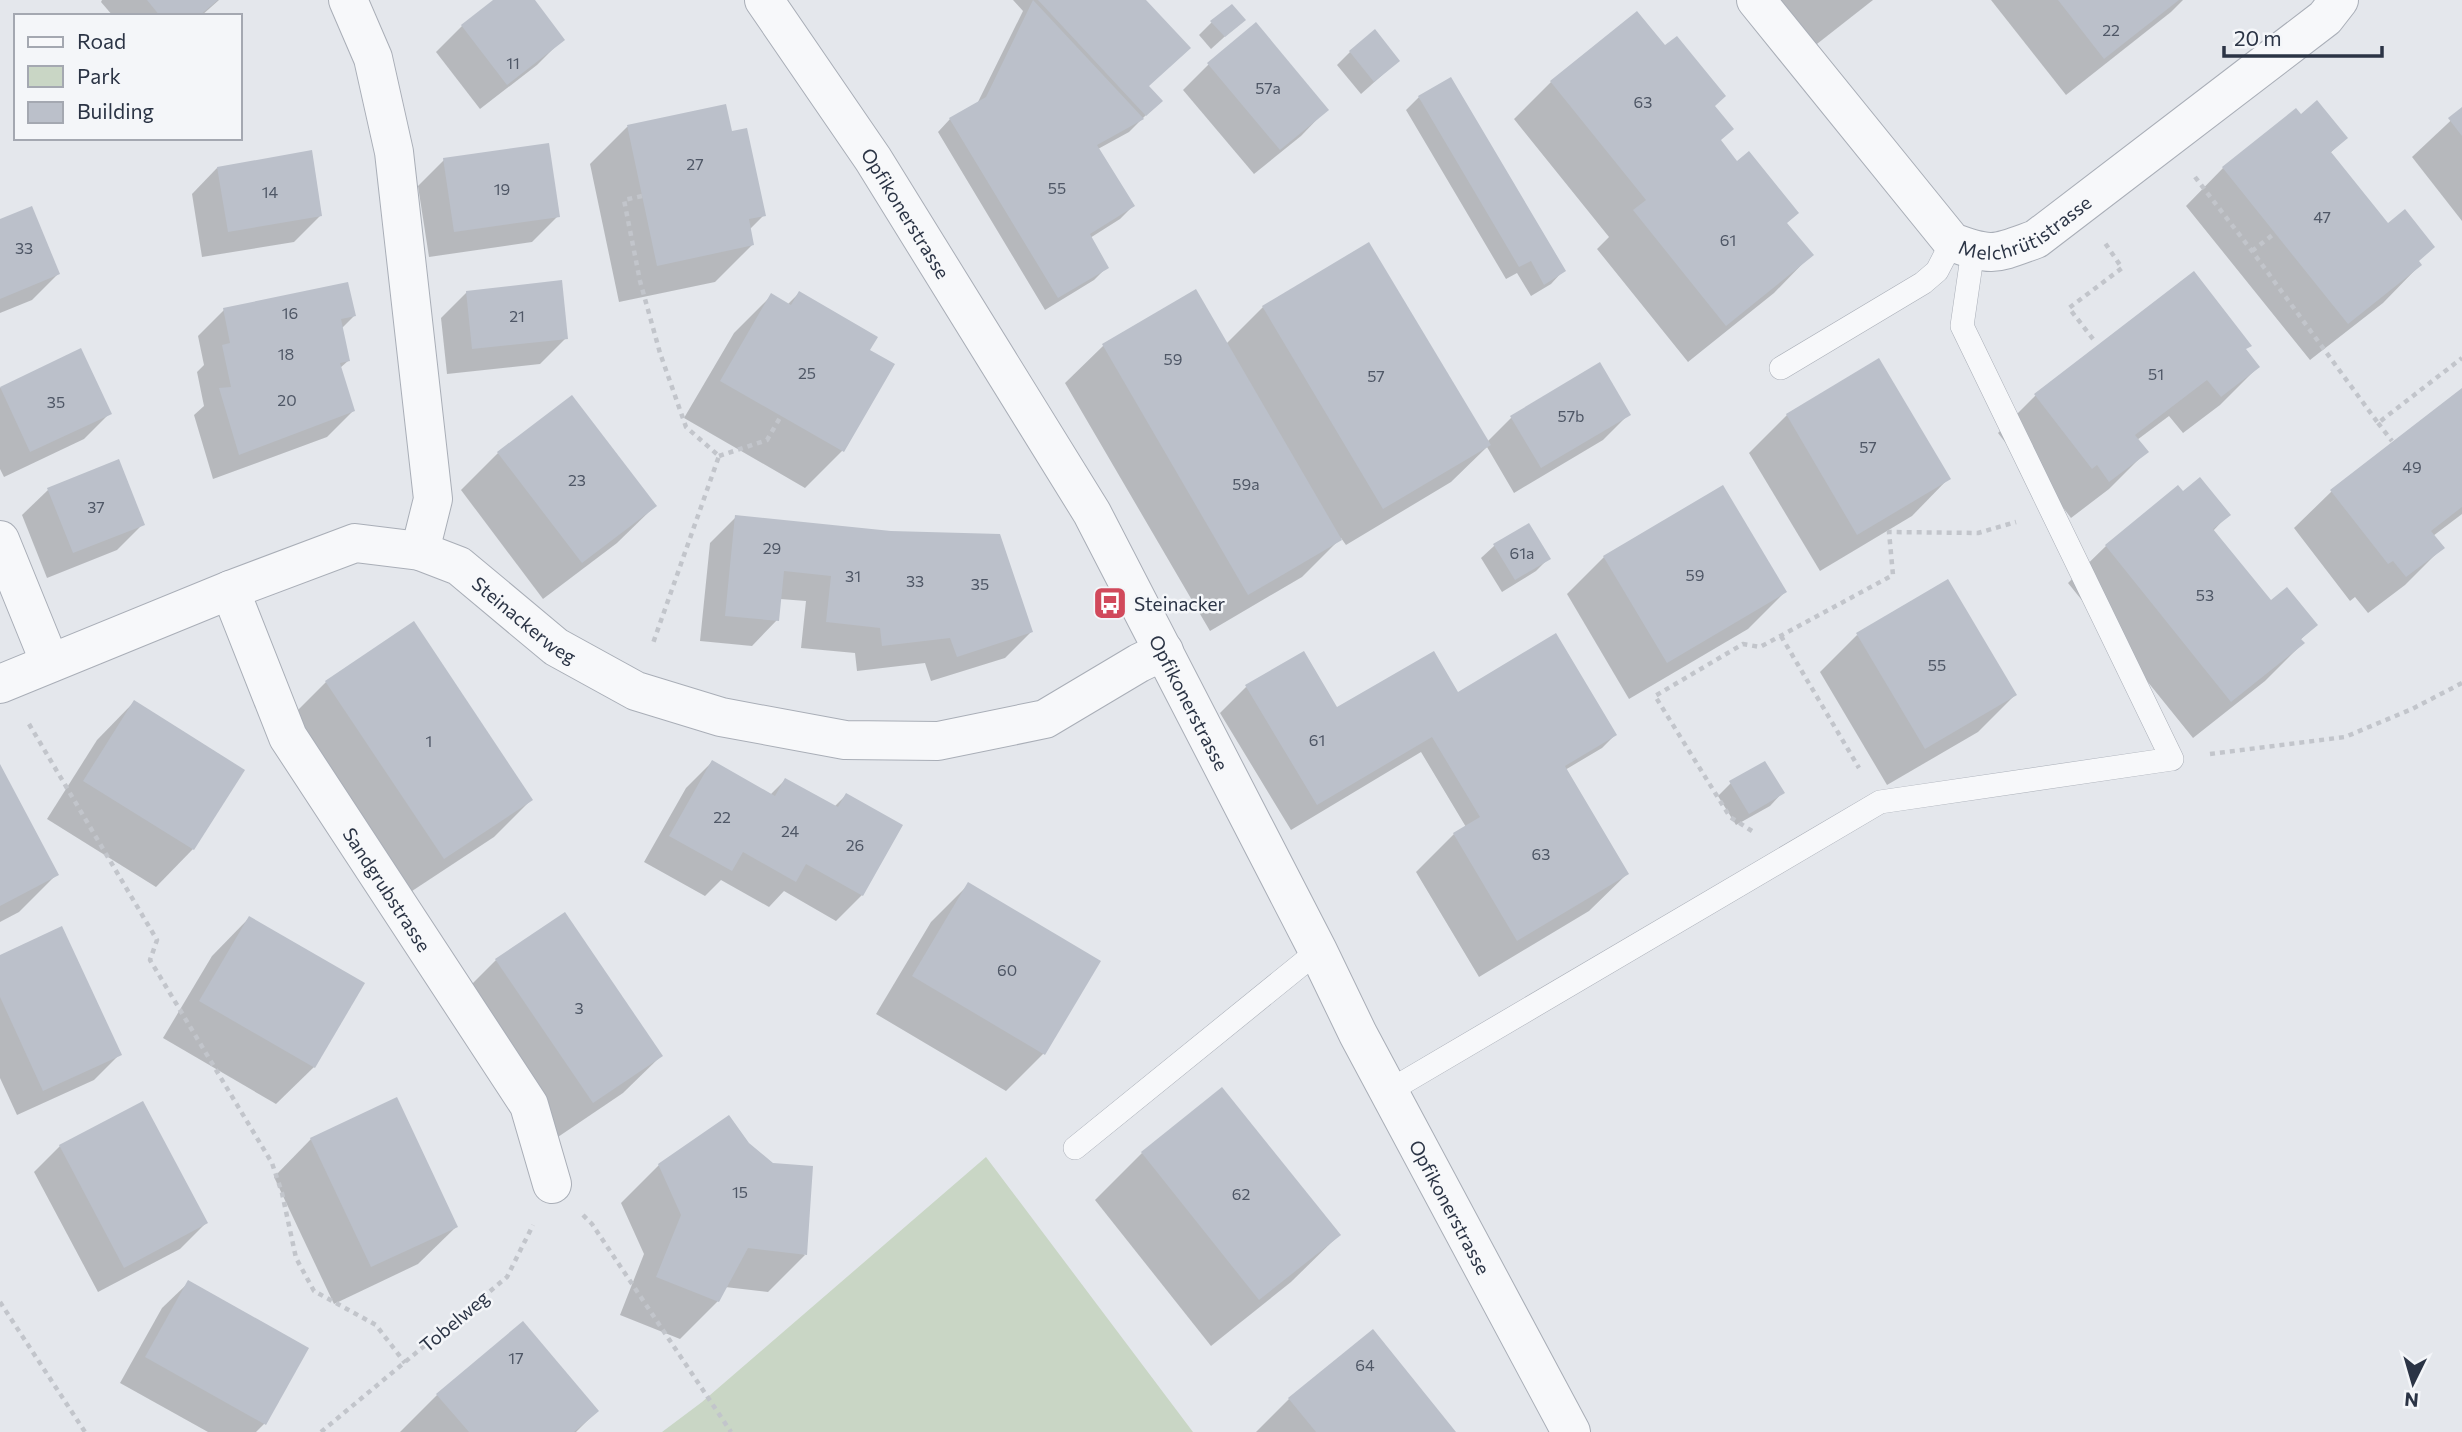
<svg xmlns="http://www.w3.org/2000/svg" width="2462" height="1432" viewBox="0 0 2462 1432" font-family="Commissioner,sans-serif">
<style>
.green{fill:#c9d6c5}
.shadow{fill:#0003}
.building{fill:#bbc0ca}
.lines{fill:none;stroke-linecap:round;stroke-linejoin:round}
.service-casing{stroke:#a9aeb7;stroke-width:24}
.minor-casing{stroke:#a9aeb7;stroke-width:40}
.tertiary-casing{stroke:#a9aeb7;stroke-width:40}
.path{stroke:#c2c5cb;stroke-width:4.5;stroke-dasharray:5 5;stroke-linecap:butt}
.service{stroke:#f7f8fa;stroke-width:23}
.minor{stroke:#f7f8fa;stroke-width:38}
.tertiary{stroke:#f7f8fa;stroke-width:38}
.labels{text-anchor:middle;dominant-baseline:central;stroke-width:5;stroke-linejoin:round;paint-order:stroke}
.number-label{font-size:16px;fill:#4f5766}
.street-label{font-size:19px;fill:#2b3445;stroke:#f4f6f9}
.poi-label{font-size:19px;fill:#2b3445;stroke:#f4f6f9;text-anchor:start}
</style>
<rect width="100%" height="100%" fill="#e4e7ec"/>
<!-- green -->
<polygon class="green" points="986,1157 1193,1432 662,1432 702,1402"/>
<!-- shadow -->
<g class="shadow">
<polygon points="102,0 219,0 201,16 113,16 101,2"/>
<polygon points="496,0 532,0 563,39 537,65 480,109 436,52 462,26"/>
<polygon points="1013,0 1144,0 1147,87 1160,101 1129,132 1098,149 1133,206 1120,219 1090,238 1107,267 1094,280 1045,310 938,132 950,119 977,104 1023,11"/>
<polygon points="1745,0 1873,0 1794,62"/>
<polygon points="1991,0 2183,0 2171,12 2066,95"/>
<polygon points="1243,20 1211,49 1199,35 1212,22"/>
<polygon points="1350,52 1398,61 1361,94 1337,65"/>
<polygon points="1209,64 1326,110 1301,136 1254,174 1183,90"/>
<polygon points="1551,82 1713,107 1720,141 1811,255 1774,293 1688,362 1597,249 1609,237 1514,119"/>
<polygon points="1419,97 1563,271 1551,284 1531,296 1517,273 1506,279 1406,110"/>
<polygon points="2462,110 2462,221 2412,157"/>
<polygon points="2300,116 2346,138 2330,153 2420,265 2383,303 2310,360 2186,206 2223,168"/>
<polygon points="627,127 730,133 764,215 749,230 752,245 715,282 619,302 590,164"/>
<polygon points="444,160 558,216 532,242 429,257 418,186"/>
<polygon points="217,168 320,216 294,242 202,257 192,194"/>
<polygon points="0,221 58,274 32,300 0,313"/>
<polygon points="2193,273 2258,367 2220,405 2183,433 2169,416 2137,440 2146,452 2109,489 2071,518 2058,501 2054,505 1998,433 2035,396"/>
<polygon points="467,292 566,338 540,364 447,374 441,318"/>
<polygon points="1195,292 1226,344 1263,307 1487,442 1511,418 1629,414 1603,440 1514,493 1487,447 1451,482 1346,545 1341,538 1302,577 1210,631 1065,383 1103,346"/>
<polygon points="799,293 868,350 892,365 842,451 805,488 684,418 734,333 771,296 787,305"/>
<polygon points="224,310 354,316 341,329 348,361 340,368 353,411 327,437 213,479 194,415 204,406 197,372 204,365 198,336"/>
<polygon points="80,351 110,413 84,439 4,477 0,469 0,388"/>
<polygon points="1879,360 1949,478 1912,516 1820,571 1749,453 1787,415"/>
<polygon points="2462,390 2462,514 2433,536 2442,548 2405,585 2368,613 2355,597 2350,601 2294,528 2332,491"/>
<polygon points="498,453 655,506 617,543 543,599 461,490"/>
<polygon points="2178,488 2182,493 2228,515 2213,531 2270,602 2316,625 2300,640 2303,643 2265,681 2193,738 2068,583 2106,546"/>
<polygon points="48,490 143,524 117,550 47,578 22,515"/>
<polygon points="736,517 1031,632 1005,658 931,681 925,663 857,671 855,653 801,648 806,601 780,599 777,620 752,646 700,641 710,543"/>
<polygon points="1528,525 1548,559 1536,571 1502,592 1481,558 1494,546"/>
<polygon points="1604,557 1785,592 1748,629 1629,699 1567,594"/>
<polygon points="1857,635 2015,695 1978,732 1887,785 1820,672"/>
<polygon points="326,682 531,800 494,837 406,895 289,719"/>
<polygon points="1246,687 1337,710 1458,694 1615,735 1602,748 1565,770 1627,874 1589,911 1479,977 1416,872 1454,834 1466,827 1421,752 1291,830 1220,713"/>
<polygon points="134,702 193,849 156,887 47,819 97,740"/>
<polygon points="712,762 770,795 785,780 834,807 846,795 862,895 836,921 784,891 769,907 721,880 705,896 644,862 686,788"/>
<polygon points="0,768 57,874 19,912 0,922"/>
<polygon points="1731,783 1782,793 1770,806 1736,825 1718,796"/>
<polygon points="969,884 1098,962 1043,1054 1006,1091 876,1014 931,922"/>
<polygon points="249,918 314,1067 276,1104 163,1038 212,956"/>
<polygon points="0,957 120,1054 94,1080 17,1115 0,1078"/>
<polygon points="496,960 661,1056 623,1093 555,1139 459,997"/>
<polygon points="311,1139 456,1227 418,1264 334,1304 274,1177"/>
<polygon points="60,1146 206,1223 180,1249 98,1292 34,1172"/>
<polygon points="1142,1153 1339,1235 1291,1282 1211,1346 1095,1200"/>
<polygon points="659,1165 805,1255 768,1292 725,1287 718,1301 680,1339 620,1315 644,1254 621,1203"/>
<polygon points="188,1283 265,1423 256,1432 208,1432 120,1383 162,1308"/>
<polygon points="437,1395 597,1411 576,1432 400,1432"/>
<polygon points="1289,1399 1454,1432 1256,1432"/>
</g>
<!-- building -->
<g class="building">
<polygon points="147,0 218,0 199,16 160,16"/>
<polygon points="493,0 535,0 565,40 507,85 461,25"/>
<polygon points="1033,0 1144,119 1097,145 1135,206 1090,234 1109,268 1058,298 949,118 986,97"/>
<polygon points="1038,0 1146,0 1191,48 1149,86 1163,101 1146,116"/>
<polygon points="2058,0 2179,0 2104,59"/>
<polygon points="1232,4 1246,20 1225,37 1210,21"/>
<polygon points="1637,11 1665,45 1677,36 1726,96 1715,106 1734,129 1721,140 1737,161 1749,151 1799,213 1787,223 1814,255 1726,326 1633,210 1646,200 1550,81"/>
<polygon points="1256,22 1329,110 1280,150 1207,63"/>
<polygon points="1375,29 1400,61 1374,82 1349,51"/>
<polygon points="1451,77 1566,271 1544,285 1531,261 1519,267 1418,96"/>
<polygon points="2317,100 2348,138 2331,152 2388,223 2405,209 2435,247 2419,261 2422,265 2348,324 2222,167 2296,108 2301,114"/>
<polygon points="726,104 732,131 747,128 766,216 749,219 754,245 657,266 627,125"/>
<polygon points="2462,107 2462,136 2448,118"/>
<polygon points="549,143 560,217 454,232 443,158"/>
<polygon points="312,150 322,216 228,232 217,167"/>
<polygon points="32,206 60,274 0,299 0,219"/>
<polygon points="1369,242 1491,445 1383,509 1262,306"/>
<polygon points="2194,271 2252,346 2246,349 2260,367 2221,397 2207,380 2135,435 2149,452 2109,482 2097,465 2092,469 2034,394"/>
<polygon points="562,280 568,339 472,349 466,291"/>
<polygon points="348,282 356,316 341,319 350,361 340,363 355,411 239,455 219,388 231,387 222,345 230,343 223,308"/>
<polygon points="1196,289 1342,540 1248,595 1102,344"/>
<polygon points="799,291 878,337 870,350 895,364 844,452 720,381 771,293 791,305"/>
<polygon points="81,348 112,414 30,452 0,387"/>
<polygon points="1879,358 1951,479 1857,535 1786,414"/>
<polygon points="1600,362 1631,415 1541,468 1510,416"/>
<polygon points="2462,388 2462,507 2431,531 2445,548 2406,577 2393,561 2388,564 2330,490"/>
<polygon points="572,395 657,506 582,563 497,452"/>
<polygon points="119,459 145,525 73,553 47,488"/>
<polygon points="2200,477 2231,515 2213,529 2271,600 2287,587 2318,625 2301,639 2305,643 2231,702 2105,545 2178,485 2183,491"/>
<polygon points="1723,485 1787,592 1667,663 1603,556"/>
<polygon points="735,515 891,531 1000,534 1033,632 957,657 950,638 882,646 880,628 826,622 831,576 784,571 779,621 725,616"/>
<polygon points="1529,523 1551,559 1515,580 1493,544"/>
<polygon points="1948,579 2017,695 1925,749 1856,633"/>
<polygon points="414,621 533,800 444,859 325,681"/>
<polygon points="1556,633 1617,735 1565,766 1629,874 1517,941 1453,833 1480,817 1432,737 1317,805 1245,685 1304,651 1337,707 1434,651 1458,692"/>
<polygon points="134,700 245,770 194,850 83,781"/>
<polygon points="712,760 775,796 785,778 838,807 846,793 903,825 863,896 806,864 796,882 743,852 732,871 669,836"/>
<polygon points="1765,761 1785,793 1749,814 1729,781"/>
<polygon points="0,764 59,875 0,906"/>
<polygon points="968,882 1101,961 1045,1055 912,976"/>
<polygon points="565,912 663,1056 593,1103 495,959"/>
<polygon points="249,916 365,983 315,1068 199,1001"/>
<polygon points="62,926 122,1055 43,1091 0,997 0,955"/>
<polygon points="1222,1087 1341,1235 1259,1300 1141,1152"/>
<polygon points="397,1097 458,1227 371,1267 310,1138"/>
<polygon points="143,1101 208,1223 124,1268 59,1145"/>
<polygon points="729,1115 749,1143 773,1163 813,1166 807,1255 748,1248 719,1302 656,1277 681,1215 658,1164"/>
<polygon points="188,1280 309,1348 266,1425 145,1357"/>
<polygon points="523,1321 599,1411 574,1432 469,1432 436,1394"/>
<polygon points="1373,1329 1456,1432 1316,1432 1288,1398"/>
</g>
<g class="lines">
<!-- service casing -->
<g class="service-casing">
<g id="service">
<polyline points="1781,368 1923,283 1937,271 1952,242"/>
<polyline points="1389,1091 1880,802 2172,759 1962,326 1973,250"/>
<polyline points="1075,1148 1318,951"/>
</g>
</g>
<!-- minor casing -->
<g class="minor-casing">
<g id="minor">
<polyline points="348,0 373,58 394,152 433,499 420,551"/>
<path id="s1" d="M 1756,0 L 1952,242 C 1993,258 1997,253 2036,239 L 2325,18 L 2339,0"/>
<polyline points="0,540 50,663"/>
<path id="s2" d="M 230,590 L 288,737 L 529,1105 L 552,1184"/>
<path id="s3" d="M 0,684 L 230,590 L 355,543 L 420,551 L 459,566 L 556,647 L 636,691 L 721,717 L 845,740 L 938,741 L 1045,719 L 1139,663 L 1164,651"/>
</g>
</g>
<!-- tertiary casing -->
<g class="tertiary-casing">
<g id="tertiary">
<path id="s4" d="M 764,0 L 873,159 L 1092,513 L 1318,951 L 1358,1034 L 1571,1432"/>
</g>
</g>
<!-- path -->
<g class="path">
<polyline points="2195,177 2252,251 2378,423 2462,358"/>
<polyline points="642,196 624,200 640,281 660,353 686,427 719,456 652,646"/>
<polyline points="2252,251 2275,233"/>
<polyline points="2093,339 2069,308 2122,268 2105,243"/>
<polyline points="2378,423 2392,441"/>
<polyline points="719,456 767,440 781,416"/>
<polyline points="1781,636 1859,768"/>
<polyline points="29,724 157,940 150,960 272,1163 282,1193 296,1258 314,1291 376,1325 405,1363"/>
<polyline points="2210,754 2345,737 2412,709 2462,683"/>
<polyline points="1752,831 1730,817 1655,696 1743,644 1760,647 1893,575 1889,532 1978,533 2016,522"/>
<polyline points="583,1215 592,1224 731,1432"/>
<polyline points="0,1302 85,1432"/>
<polyline points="321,1432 507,1277 533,1225"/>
</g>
<!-- service -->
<use href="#service" class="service"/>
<!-- minor -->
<use href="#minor" class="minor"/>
<!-- tertiary -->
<use href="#tertiary" class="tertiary"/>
</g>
<!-- icons -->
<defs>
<g id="bus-square" transform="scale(1.75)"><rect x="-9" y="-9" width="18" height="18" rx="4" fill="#d1495b" stroke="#f4f6f9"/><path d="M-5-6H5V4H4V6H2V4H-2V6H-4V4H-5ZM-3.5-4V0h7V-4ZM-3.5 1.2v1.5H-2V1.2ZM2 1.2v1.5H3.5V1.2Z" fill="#fff"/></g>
</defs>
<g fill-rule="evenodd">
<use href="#bus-square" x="1110" y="603"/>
</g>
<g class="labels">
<!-- number labels -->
<g class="number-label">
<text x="2111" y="29">22</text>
<text x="513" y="62">11</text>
<text x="1268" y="87">57a</text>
<text x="1643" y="101">63</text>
<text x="695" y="163">27</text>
<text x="1057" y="187">55</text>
<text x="502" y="188">19</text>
<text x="270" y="191">14</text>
<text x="2322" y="216">47</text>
<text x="1728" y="239">61</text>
<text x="24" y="247">33</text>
<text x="290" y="312">16</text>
<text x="517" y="315">21</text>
<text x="286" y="353">18</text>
<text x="1173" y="358">59</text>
<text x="807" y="372">25</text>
<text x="2156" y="373">51</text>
<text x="1376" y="375">57</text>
<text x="287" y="399">20</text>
<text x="56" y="401">35</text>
<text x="1571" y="415">57b</text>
<text x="1868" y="446">57</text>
<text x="2412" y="466">49</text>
<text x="577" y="479">23</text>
<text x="1246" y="483">59a</text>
<text x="96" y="506">37</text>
<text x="772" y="547">29</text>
<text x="1522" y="552">61a</text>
<text x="1695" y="574">59</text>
<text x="853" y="575">31</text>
<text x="915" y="580">33</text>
<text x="980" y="583">35</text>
<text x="2205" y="594">53</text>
<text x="1937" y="664">55</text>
<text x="1317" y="739">61</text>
<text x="429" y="740">1</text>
<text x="722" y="816">22</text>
<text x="790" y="830">24</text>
<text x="855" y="844">26</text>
<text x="1541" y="853">63</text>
<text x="1007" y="969">60</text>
<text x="579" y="1007">3</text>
<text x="740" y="1191">15</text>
<text x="1241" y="1193">62</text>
<text x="516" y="1357">17</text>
<text x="1365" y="1364">64</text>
</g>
<!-- street labels -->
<g class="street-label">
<text stroke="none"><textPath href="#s4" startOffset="256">Opfikonerstrasse</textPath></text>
<text stroke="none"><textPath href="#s1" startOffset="392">Melchrütistrasse</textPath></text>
<text stroke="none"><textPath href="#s3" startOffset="574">Steinackerweg</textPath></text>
<text stroke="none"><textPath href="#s4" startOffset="822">Opfikonerstrasse</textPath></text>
<text stroke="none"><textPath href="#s2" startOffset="340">Sandgrubstrasse</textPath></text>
<text stroke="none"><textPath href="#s4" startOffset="1390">Opfikonerstrasse</textPath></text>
<text transform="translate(454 1321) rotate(-40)">Tobelweg</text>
</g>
<!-- poi labels -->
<g class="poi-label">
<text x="1134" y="603">Steinacker</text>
</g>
</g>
<!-- legend -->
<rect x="14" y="14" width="228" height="126" fill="#f4f6f9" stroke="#a4a8b1" stroke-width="2"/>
<rect x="28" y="37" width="35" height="10" fill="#f7f8fa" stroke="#a4a8b1" stroke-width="2"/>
<text x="77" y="49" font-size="21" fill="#2b3445">Road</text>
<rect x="28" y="66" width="35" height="21" fill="#c9d6c5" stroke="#a4a8b1" stroke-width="2"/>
<text x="77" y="84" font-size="21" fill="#2b3445">Park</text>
<rect x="28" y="102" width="35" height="21" fill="#bbc0ca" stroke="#a4a8b1" stroke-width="2"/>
<text x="77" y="119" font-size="21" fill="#2b3445">Building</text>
<!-- north arrow -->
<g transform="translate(2413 1383) rotate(185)" stroke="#f4f6f9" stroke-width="5" paint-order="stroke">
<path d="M0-5L12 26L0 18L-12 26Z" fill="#2b3445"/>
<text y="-10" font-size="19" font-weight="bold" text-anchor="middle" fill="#2b3445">N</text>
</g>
<!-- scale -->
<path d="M2224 46v10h158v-10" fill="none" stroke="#2b3445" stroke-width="3.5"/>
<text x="2234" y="46" font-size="21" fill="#2b3445" stroke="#f4f6f9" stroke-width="5" paint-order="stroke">20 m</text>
</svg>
